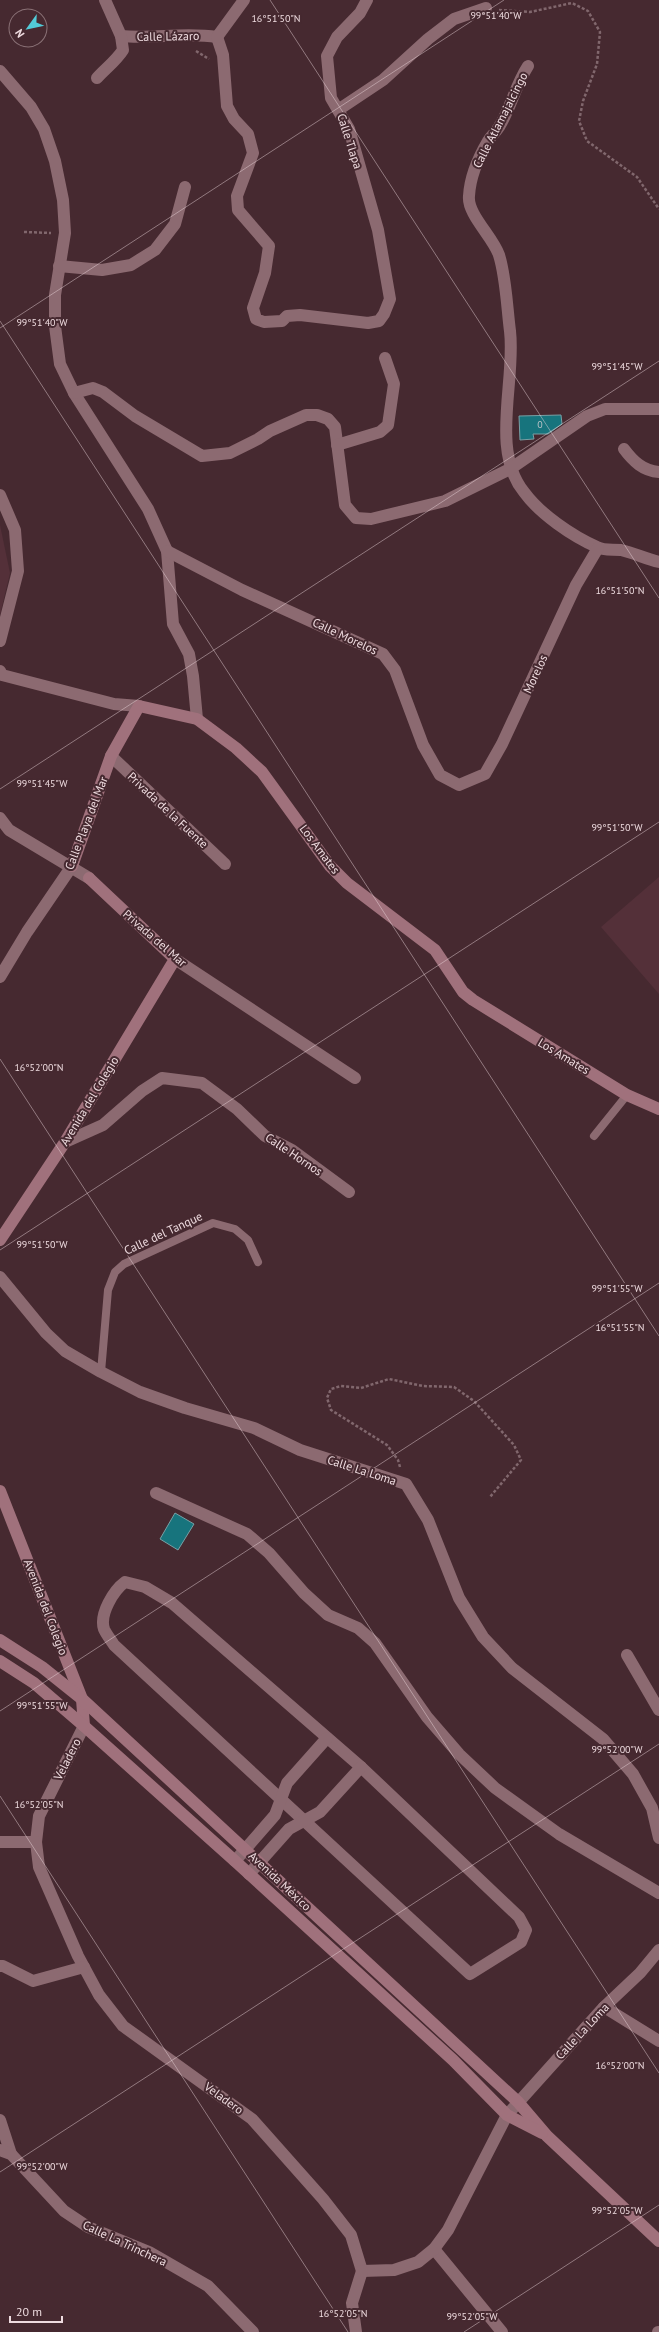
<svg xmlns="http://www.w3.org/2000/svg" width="659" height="2332" viewBox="0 0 659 2332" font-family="'PT Sans',sans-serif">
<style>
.built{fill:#543039}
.building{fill:#17747d;stroke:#78a0a5}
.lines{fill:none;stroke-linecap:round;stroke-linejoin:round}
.path{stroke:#81676d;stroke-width:2.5;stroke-dasharray:3 2;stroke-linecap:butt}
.lane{stroke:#8c6a71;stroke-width:8}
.street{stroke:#8c6a71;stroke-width:12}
.secondary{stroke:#a0717c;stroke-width:12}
.ticks{fill:none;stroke:#efdce0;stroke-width:1;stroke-opacity:0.45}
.labels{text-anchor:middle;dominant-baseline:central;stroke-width:4;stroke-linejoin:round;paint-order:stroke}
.number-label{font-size:10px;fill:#b9c2c7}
.street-label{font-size:12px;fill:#efdce0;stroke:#462930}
.ticks-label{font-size:10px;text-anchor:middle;fill:#efdce0;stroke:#462930;stroke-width:4;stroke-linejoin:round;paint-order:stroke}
</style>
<rect width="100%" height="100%" fill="#462930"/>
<!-- built -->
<g class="built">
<polygon points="0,525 10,573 0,615"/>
<polygon points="659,877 659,994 601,927"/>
</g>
<!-- building -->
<g class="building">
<polygon points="561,415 562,424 548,434 533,434 534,439 520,440 519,416"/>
<polygon points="175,1513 194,1524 178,1550 160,1539"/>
</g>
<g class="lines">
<!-- path -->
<g class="path">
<polyline points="499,10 530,12 572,3 588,11 600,32 597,64 583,101 579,121 587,141 637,177 659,209"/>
<polyline points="196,51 209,59"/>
<polyline points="24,232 51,233"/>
<polyline points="400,1467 398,1460 387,1445 331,1410 327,1398 331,1389 341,1386 361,1388 389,1379 423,1386 454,1387 474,1401 514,1445 521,1460 490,1497"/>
</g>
<!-- lane -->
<g class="lane">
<polyline points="594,1136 627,1095"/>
<polyline points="101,1372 108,1290 115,1272 124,1264 213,1223 235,1229 248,1240 258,1262"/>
</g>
<!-- street -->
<g class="street">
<path d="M 121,36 C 153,39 185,32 217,37"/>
<polyline points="217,37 223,55 227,106 234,119 248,134 253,153 237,196 238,210 269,246 265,273 253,308 256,319 264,322 282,321 287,316 300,315 368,323 379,321 384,314 390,299 378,230 349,129 331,98 327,56 337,37 360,13 367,0"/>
<polyline points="217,37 244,0"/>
<path d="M 528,66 C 515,86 511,108 499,127 C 496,132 491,136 488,141 C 478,158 470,177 469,196 C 467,214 493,237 499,255 C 506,277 507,308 510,331 C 516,381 490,450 524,492 C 540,514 572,536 597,547 C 604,551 613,549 621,550 C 634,553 646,559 659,562"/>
<polyline points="0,71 31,107 44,129 55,161 63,200 65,233 55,295 55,326 60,364 74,393 148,509 167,551 173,624 189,654 193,676 197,719"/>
<path d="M 97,78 C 106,68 116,61 123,50 L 121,36 L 105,0"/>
<polyline points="338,110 383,80 428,39 454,19 486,8"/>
<polyline points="59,266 102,270 131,265 155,250 175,224 185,187"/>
<polyline points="74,393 93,388 103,392 135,416 202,456 230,453 258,439 270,431 306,415 317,415 328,419 335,427 345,505 356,518 371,519 445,501 510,469 587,416 605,409 659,409"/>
<polyline points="337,445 380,432 388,425 394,384 385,358"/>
<path d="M 624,449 C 633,461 643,471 659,472"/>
<polyline points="0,495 15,530 18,571 0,641"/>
<polyline points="167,551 242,590 383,654 395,670 423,745 440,775 459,785 485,774 502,744 576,585 598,548"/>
<polyline points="0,671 2,675 114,704 139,706"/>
<polyline points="111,756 225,864"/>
<polyline points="0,818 9,830 89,878"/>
<polyline points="175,959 355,1078"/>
<polyline points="0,977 27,932 72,866"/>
<polyline points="65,1142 103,1125 142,1091 162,1078 202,1083 237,1109 265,1136 292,1150 349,1192"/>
<polyline points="0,1277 46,1333 65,1351 101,1372 140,1392 185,1408 254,1428 300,1450 406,1484 428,1520 459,1598 483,1637 512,1668 603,1739 633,1774 652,1808 659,1838"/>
<polyline points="156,1493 247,1534 269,1553 304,1593 328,1615 358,1628 375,1643 427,1717 459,1754 495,1788 559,1834 659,1893"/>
<path d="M 125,1582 L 145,1587 L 172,1603 L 361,1767 L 519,1917 L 526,1930 L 521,1942 L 470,1974 L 114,1645 C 111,1640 106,1634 104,1629 C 99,1614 114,1590 125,1582 Z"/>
<polyline points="627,1655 659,1710"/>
<polyline points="84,1726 39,1816 36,1842 39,1867 78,1956 99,1995 123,2026 252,2119 323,2199 351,2235 362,2271"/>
<polyline points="0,1842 36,1842"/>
<polyline points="235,1861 275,1815 287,1783 327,1738"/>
<polyline points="249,1874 289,1829 320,1812 361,1767"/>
<polyline points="0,1966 3,1966 33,1981 84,1967"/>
<polyline points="604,2007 659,2041"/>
<polyline points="0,2120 11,2154"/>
<polyline points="0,2150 11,2154 64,2211 88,2227 149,2252 208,2286 253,2332"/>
<polyline points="434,2249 502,2332"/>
<polyline points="362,2271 394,2270 418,2262 434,2249 448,2230 507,2115 604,2007 640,1973 659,1950"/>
<polyline points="356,2332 352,2303 362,2271"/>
<polyline points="658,2332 659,2332"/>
</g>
<!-- secondary -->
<g class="secondary">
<polyline points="72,866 111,756 139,706 197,719 236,748 262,772 330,866 347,883 435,950 463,992 473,1000 627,1095 659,1109"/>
<polyline points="0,1240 65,1142 175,959 89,878"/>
<polyline points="0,1491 82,1699 84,1726"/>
<polyline points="0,1640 42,1667 82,1699 518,2102 547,2136 659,2241"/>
<polyline points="0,1661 34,1683 84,1726 235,1861 453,2060 507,2115 542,2133"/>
</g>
</g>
<!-- ticks -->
<path class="ticks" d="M 270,0 L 659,598M 0,321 L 659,1336M 0,328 L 504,0M 0,789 L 659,361M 0,1059 L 659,2073M 0,1250 L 659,822M 0,1711 L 659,1283M 0,1796 L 348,2332M 0,2172 L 659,1744M 464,2332 L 659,2205"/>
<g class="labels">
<!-- number labels -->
<g class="number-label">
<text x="540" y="424">0</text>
</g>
<!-- street labels -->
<g class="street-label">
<text transform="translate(168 36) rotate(-1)">Calle Lázaro</text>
<text transform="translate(500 120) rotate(-63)">Calle Atlamajalcingo</text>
<text transform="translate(350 141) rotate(72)">Calle Tlapa</text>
<text transform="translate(345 636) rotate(25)">Calle Morelos</text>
<text transform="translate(535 674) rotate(-65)">Morelos</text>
<text transform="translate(168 810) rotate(43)">Privada de la Fuente</text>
<text transform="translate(86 823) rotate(-69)">Calle Playa del Mar</text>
<text transform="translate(320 849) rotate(53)">Los Amates</text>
<text transform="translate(155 938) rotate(41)">Privada del Mar</text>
<text transform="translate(564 1056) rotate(31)">Los Amates</text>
<text transform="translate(89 1101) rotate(-59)">Avenida del Colegio</text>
<text transform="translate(294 1154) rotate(34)">Calle Hornos</text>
<text transform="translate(163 1233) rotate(-25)">Calle del Tanque</text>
<text transform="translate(362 1470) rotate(18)">Calle La Loma</text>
<text transform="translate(46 1607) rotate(69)">Avenida del Colegio</text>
<text transform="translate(67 1759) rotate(-63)">Veladero</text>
<text transform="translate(280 1881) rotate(43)">Avenida México</text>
<text transform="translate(582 2031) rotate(-47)">Calle La Loma</text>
<text transform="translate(224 2098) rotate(36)">Veladero</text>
<text transform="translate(125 2243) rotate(25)">Calle La Trinchera</text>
</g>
</g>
<g class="ticks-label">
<text x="496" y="19">99°51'40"W</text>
<text x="276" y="22">16°51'50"N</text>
<text x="42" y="326">99°51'40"W</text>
<text x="617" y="370">99°51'45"W</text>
<text x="620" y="594">16°51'50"N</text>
<text x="42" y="787">99°51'45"W</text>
<text x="617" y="831">99°51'50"W</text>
<text x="39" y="1071">16°52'00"N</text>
<text x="42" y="1248">99°51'50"W</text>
<text x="617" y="1292">99°51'55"W</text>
<text x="620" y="1331">16°51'55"N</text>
<text x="42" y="1709">99°51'55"W</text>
<text x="617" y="1753">99°52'00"W</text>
<text x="39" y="1808">16°52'05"N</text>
<text x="620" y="2069">16°52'00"N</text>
<text x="42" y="2170">99°52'00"W</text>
<text x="617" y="2214">99°52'05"W</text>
<text x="343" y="2317">16°52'05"N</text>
<text x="472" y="2320">99°52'05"W</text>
</g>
<!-- north arrow -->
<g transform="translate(28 28) rotate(237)"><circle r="19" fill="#462930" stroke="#8a7176"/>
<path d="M0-3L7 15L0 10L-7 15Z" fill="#52cbd8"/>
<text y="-6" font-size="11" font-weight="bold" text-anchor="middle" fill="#efdce0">N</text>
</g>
<!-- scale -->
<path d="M10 2316v6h52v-6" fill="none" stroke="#efdce0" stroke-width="2"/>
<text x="16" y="2316" font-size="12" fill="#efdce0" stroke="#462930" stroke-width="3" paint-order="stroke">20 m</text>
</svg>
